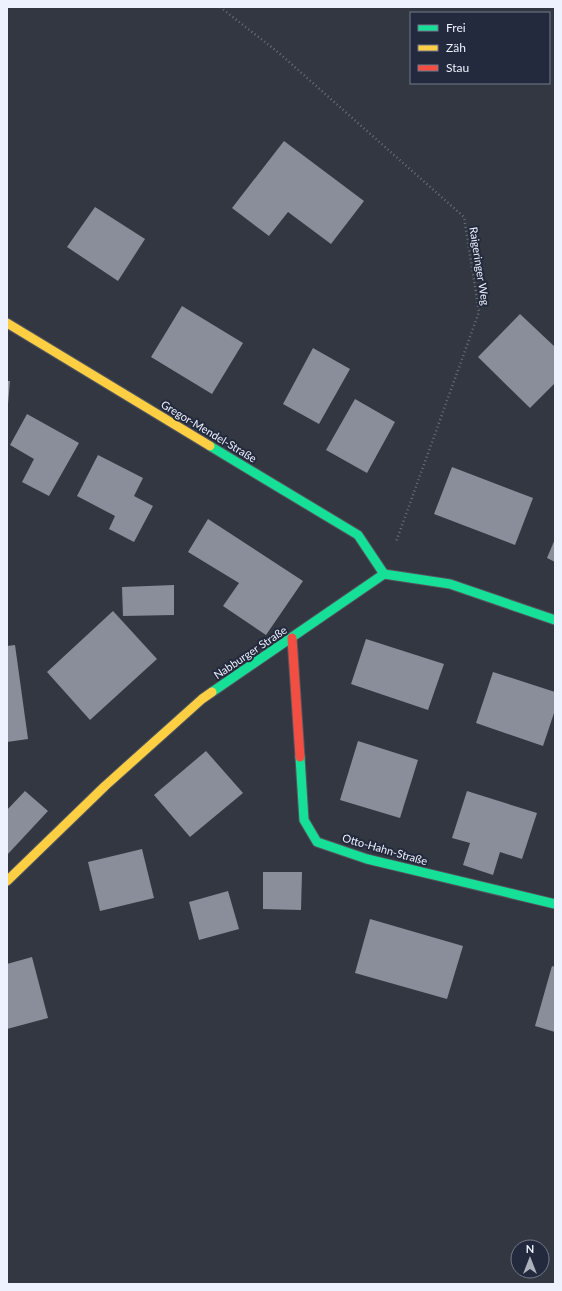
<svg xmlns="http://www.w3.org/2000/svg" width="562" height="1291" viewBox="0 0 562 1291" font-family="Lato,sans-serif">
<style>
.building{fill:#8a8e9b}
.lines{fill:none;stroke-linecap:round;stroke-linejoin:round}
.fast-casing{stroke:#53565f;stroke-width:11}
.slow-casing{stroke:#53565f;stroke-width:11}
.jam-casing{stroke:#53565f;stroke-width:11}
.path{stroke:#6a6e75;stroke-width:2.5;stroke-dasharray:1 3;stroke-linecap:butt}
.fast{stroke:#16e098;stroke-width:9}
.slow{stroke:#ffcf43;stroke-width:9}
.jam{stroke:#f24e42;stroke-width:9}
.labels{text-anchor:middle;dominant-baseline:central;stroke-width:4;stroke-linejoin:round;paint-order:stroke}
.street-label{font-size:11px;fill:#edf2fe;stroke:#232a3d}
</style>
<rect width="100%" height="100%" fill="#333741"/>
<!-- building -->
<g class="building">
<polygon points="284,141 364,201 331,244 288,212 269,236 232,208"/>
<polygon points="95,207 145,239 118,281 67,247"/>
<polygon points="182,306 243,343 212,394 151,357"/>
<polygon points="520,314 555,347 555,383 530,408 478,357"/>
<polygon points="313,348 350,369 319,424 283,404"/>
<polygon points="7,381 10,381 8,404 7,404"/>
<polygon points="355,399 395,422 367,473 326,450"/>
<polygon points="27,414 79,443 49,496 22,482 34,459 10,445"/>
<polygon points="98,455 143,478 134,496 153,506 134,542 109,529 115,516 77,496"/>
<polygon points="452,467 533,498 515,545 434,514"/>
<polygon points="208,519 303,581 266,635 223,606 239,583 188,552"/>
<polygon points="555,539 555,562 547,558"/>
<polygon points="174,585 174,615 123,616 122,587"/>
<polygon points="113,611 157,659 90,720 47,672"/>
<polygon points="366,639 444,664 428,710 351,684"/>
<polygon points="15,645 28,739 7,742 7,646"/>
<polygon points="493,672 555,692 555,710 543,746 476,723"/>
<polygon points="358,741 418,760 400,818 340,800"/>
<polygon points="206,751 243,793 190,837 154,795"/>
<polygon points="25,791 48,811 7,855 7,810"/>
<polygon points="467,791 537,813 522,859 500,852 493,875 463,865 470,843 452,838"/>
<polygon points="142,849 154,898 100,911 88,862"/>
<polygon points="263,872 302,872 301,910 263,909"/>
<polygon points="228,891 239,929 199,940 189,902"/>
<polygon points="370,919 463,946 447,999 355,973"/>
<polygon points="32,957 48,1018 7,1029 7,964"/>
<polygon points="552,966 555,967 555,1032 535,1026"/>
</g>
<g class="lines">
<!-- fast casing -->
<g class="fast-casing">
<g id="fast">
<polyline points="210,446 358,535 384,574"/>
<polyline points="212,692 384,574 450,584 555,620"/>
<polyline points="300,757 304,820 317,842 367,859 555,904"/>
</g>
</g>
<!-- slow casing -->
<g class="slow-casing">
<g id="slow">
<polyline points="7,323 210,446"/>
<polyline points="7,881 105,786 202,699 212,692"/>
</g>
</g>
<!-- jam casing -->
<g class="jam-casing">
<polyline id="jam" points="292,638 300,757"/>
</g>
<!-- path -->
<polyline class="path" points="220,7 279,53 464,217 479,312 396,542"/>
<!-- fast -->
<use href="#fast" class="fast"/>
<!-- slow -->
<use href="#slow" class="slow"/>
<!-- jam -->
<use href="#jam" class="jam"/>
</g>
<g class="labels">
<!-- street labels -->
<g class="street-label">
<text transform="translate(480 266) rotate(81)">Raigeringer Weg</text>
<text transform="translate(209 431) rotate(31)">Gregor-Mendel-Straße</text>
<text transform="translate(250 652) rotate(-34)">Nabburger Straße</text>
<text transform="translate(385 849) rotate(16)">Otto-Hahn-Straße</text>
</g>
</g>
<!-- border -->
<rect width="562" height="1291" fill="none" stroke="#edf2fe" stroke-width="16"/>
<!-- legend -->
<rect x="410" y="12" width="140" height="72" fill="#232a3d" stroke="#747a8a"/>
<rect x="418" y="25" width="20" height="6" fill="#16e098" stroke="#747a8a"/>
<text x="446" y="32" font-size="12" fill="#edf2fe">Frei</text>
<rect x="418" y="45" width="20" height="6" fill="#ffcf43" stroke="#747a8a"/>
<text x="446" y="52" font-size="12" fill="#edf2fe">Zäh</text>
<rect x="418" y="65" width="20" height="6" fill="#f24e42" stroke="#747a8a"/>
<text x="446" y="72" font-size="12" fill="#edf2fe">Stau</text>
<!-- north arrow -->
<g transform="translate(530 1259)"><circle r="19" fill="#232a3d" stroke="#747a8a"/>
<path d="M0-3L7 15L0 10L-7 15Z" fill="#acb1bc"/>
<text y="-6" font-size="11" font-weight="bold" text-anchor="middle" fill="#edf2fe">N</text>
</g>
</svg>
